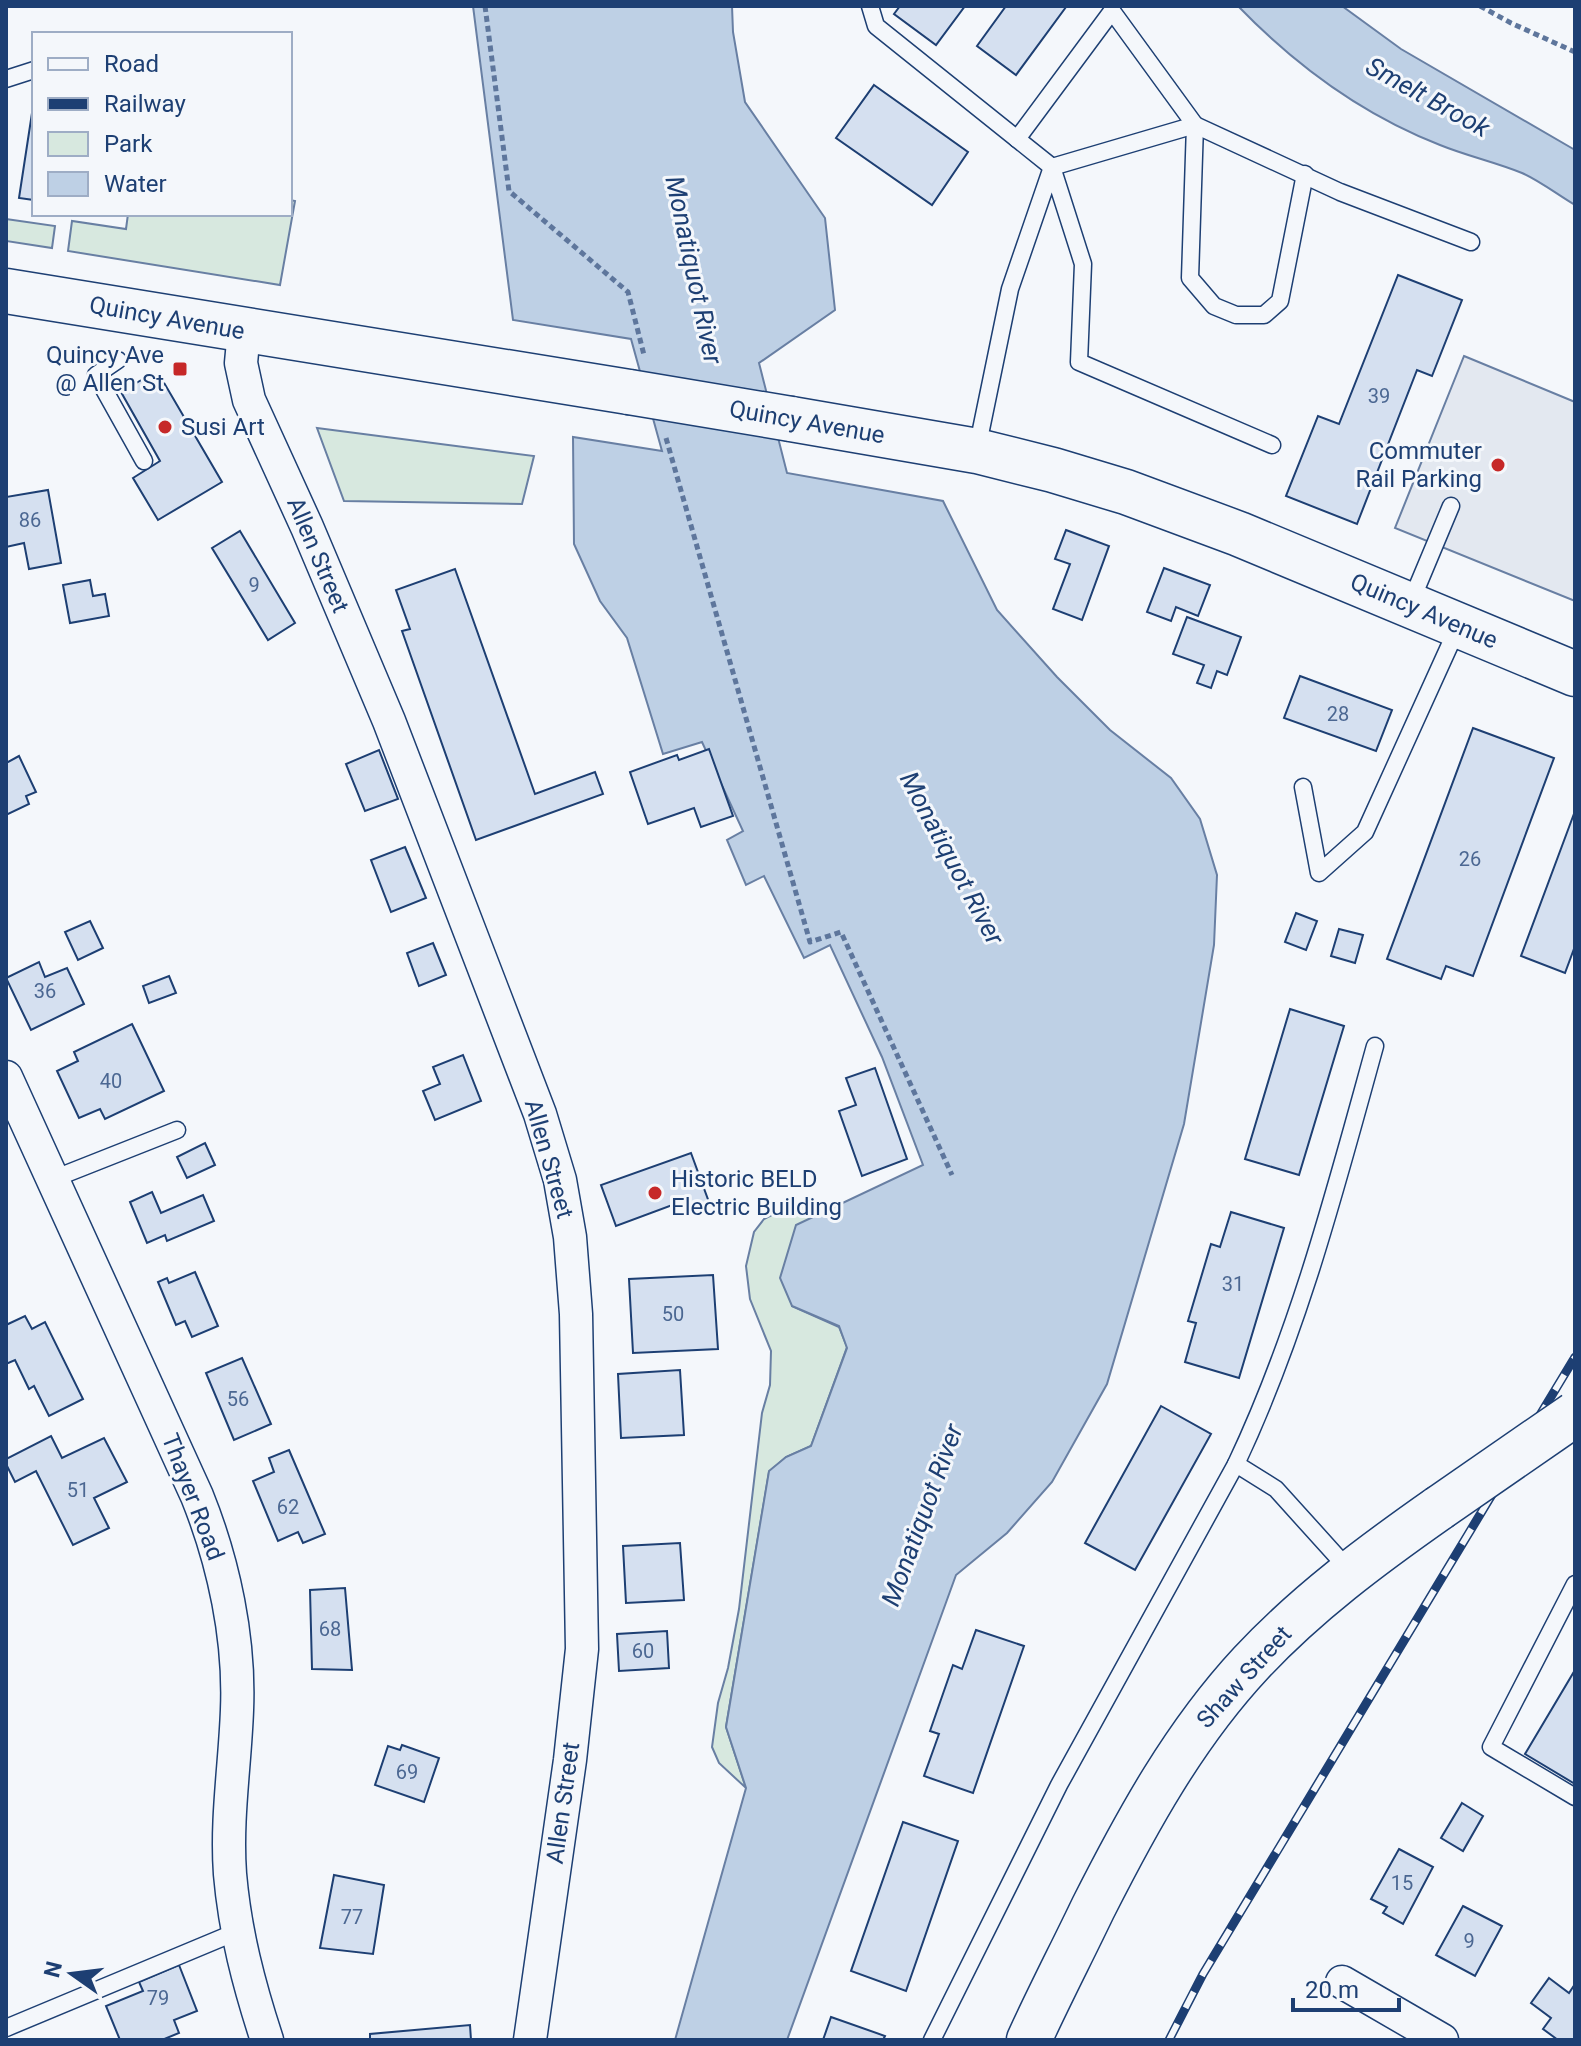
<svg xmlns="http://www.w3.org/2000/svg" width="1581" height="2046" viewBox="0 0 1581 2046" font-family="Roboto,sans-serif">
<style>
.green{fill:#d7e8df;stroke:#687fa3;stroke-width:2}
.parking{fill:#e3e8f0;stroke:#687fa3;stroke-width:2}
.water{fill:#bed0e5;stroke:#687fa3;stroke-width:2}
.building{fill:#d5e0f0;stroke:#1d3f73;stroke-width:2}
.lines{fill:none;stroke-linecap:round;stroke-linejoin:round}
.lane-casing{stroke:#1d3f73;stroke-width:19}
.street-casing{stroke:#1d3f73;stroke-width:35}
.secondary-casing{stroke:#1d3f73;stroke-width:47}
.primary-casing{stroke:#1d3f73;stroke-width:47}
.path{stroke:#5e769c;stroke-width:5;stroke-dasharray:6 4;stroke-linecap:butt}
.lane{stroke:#f4f7fb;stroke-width:16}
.street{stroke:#f4f7fb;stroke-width:32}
.secondary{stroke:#f4f7fb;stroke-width:44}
.primary{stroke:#f4f7fb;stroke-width:44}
.rail-casing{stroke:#1d3f73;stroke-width:9}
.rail{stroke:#f4f7fb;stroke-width:6;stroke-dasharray:18;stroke-linecap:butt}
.secondary-bridge-casing{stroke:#1d3f73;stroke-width:47;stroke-linecap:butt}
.primary-bridge-casing{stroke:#1d3f73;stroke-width:47;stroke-linecap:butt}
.secondary-bridge{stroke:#f4f7fb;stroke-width:44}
.primary-bridge{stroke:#f4f7fb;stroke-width:44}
.poi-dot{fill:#c62828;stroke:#f4f7fb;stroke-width:3}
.labels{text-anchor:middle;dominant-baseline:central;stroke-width:6;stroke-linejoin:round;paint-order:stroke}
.number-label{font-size:20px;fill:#4b6792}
.street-label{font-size:24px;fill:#1d3f73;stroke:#f4f7fb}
.poi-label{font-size:24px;fill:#1d3f73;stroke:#f4f7fb;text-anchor:end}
.water-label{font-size:26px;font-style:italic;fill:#1d3f73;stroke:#f4f7fb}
</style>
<rect width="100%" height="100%" fill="#f4f7fb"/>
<!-- green -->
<g class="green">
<polygon points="290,200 295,201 280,285 68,251 72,221 126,229 128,214 290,214"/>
<polygon points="6,219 55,226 52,248 6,241"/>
<polygon points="317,428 534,456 522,504 344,501"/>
<polygon points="789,1206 835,1207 796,1226 792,1306 839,1327 847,1347 811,1446 786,1457 769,1472 726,1727 746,1788 719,1763 712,1747 718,1703 728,1668 739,1609 762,1413 770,1385 771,1351 750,1299 746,1266 754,1232 764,1219"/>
</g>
<!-- parking -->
<polygon class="parking" points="1464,356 1575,402 1575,601 1395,528"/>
<!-- water -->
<g class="water">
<polygon points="473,6 732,6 733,32 745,102 825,218 835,310 759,363 787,473 943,501 997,610 1057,677 1110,730 1171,778 1200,819 1217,875 1214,945 1184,1124 1107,1384 1052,1482 1007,1533 956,1575 787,2040 675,2040 746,1788 726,1727 769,1471 786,1457 811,1446 847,1348 839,1326 792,1306 780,1278 796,1225 923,1165 882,1057 830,945 804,958 764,876 746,885 727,840 743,831 702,742 663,754 627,638 600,601 574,544 573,437 662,451 631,339 513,320"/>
<path d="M 1238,6 L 1342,6 L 1401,49 L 1575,150 L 1575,205 C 1558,195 1540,181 1522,173 C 1495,162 1467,156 1440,145 C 1363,115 1295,65 1238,6 Z"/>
</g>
<!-- building -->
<g class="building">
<polygon points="900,6 965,6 936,45 894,14"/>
<polygon points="1006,6 1066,7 1016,75 977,46"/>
<polygon points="874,85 968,152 932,205 836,138"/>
<polygon points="34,100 34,200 19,198"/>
<polygon points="1398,275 1462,300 1432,376 1417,370 1357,524 1286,496 1318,416 1339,424"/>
<polygon points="143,379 149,389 163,381 222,482 158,520 133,478 160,461 121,392"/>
<polygon points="48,490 61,563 29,569 24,543 6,547 6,497"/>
<polygon points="1066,530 1109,546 1082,620 1053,609 1070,564 1055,559"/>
<polygon points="240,531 295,623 268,640 212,548"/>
<polygon points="1164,568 1210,585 1198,616 1176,607 1171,621 1147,612"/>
<polygon points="455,569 535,794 595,772 603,794 476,840 402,631 410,629 396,590"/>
<polygon points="90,580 93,596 105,594 109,616 70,623 63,585"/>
<polygon points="1187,617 1241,637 1227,675 1217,671 1211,688 1197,683 1204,665 1173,654"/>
<polygon points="1300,676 1392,710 1376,751 1284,718"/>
<polygon points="1473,728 1554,758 1473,976 1446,966 1441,979 1387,959"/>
<polygon points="709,749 733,816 701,827 694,808 648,824 630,772 677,755 679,760"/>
<polygon points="379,750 398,799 365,811 346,764"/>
<polygon points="19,756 36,792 26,796 29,804 6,815 6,763"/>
<polygon points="1575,811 1575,946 1565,973 1521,956"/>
<polygon points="405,847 426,898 391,912 371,860"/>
<polygon points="1296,913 1317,921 1306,950 1285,942"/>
<polygon points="90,921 103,948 78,960 65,932"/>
<polygon points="1339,929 1363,935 1355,963 1331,956"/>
<polygon points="433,943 446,975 419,986 407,953"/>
<polygon points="39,962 45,977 67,968 84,1004 31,1030 6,978"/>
<polygon points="169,976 176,993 149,1003 143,986"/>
<polygon points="1290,1009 1344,1026 1299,1175 1245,1159"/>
<polygon points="132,1024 164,1091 105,1119 100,1109 79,1118 57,1071 78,1061 74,1052"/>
<polygon points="463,1055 481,1101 435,1120 423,1091 440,1084 433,1067"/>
<polygon points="875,1068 907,1159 862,1176 839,1111 856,1105 846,1078"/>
<polygon points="205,1143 215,1165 187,1178 177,1157"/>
<polygon points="691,1153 710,1205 688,1213 683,1201 616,1226 601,1185"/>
<polygon points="152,1192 161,1213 203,1195 214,1221 167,1241 165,1235 147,1243 130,1202"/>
<polygon points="1231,1212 1284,1228 1239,1378 1185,1362 1196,1323 1188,1321 1211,1244 1220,1247"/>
<polygon points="195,1272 218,1326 192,1337 185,1321 176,1325 158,1282 167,1278 169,1283"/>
<polygon points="713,1275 718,1349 633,1353 629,1279"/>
<polygon points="25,1316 32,1329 45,1322 83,1399 49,1416 34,1386 29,1389 15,1360 6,1364 6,1325"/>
<polygon points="242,1358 271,1424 234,1440 206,1373"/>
<polygon points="680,1370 684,1435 621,1438 618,1374"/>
<polygon points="1161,1406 1211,1434 1135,1570 1085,1543"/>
<polygon points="51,1436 62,1458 104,1438 127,1482 94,1498 109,1528 73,1545 36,1471 15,1482 6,1464 6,1459"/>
<polygon points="289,1450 325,1534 303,1543 298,1532 278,1541 253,1481 274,1472 269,1458"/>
<polygon points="680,1543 684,1600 626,1603 623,1546"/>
<polygon points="345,1588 352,1670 312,1669 310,1590"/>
<polygon points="976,1630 1024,1646 973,1793 924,1776 939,1734 930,1731 953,1665 962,1669"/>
<polygon points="667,1631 669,1668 619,1671 617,1634"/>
<polygon points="1575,1670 1575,1784 1525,1754"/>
<polygon points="402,1745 439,1758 424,1802 375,1785 388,1746 400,1750"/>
<polygon points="1462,1803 1483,1816 1463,1851 1441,1838"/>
<polygon points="903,1822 958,1841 906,1991 851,1971"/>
<polygon points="1399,1849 1433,1867 1403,1924 1383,1913 1387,1907 1371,1899"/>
<polygon points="334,1875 384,1885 373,1954 320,1948"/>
<polygon points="1463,1906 1502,1926 1475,1976 1436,1955"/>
<polygon points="179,1965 197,2011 174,2020 179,2033 162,2040 120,2040 106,2006 143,1991 139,1982"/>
<polygon points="1549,1978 1569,1993 1575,1984 1575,2040 1558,2040 1543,2029 1551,2018 1531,2003"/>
<polygon points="831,2017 885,2036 883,2040 823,2040"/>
<polygon points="470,2025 471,2040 370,2040 370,2034"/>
</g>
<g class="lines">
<!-- lane casing -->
<g class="lane-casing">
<g id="lane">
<polyline points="870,6 876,26 1052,167 1195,125 1340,192 1471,242"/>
<polyline points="6,79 34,70"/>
<polyline points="1017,139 1112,11 1195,125 1190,278 1214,306 1236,315 1264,315 1280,301 1305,174"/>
<polyline points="118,360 96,375 144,461"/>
<polyline points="977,449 1010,289 1052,167 1083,264 1079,362 1272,445"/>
<polyline points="1410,604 1451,506"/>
<polyline points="1303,787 1319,873 1365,832 1458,627"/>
<polyline points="53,1179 177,1130"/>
<polyline points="1236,1464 1276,1489 1350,1571"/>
<polyline points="1575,1584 1491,1747 1575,1797"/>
<polyline points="6,2028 236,1932"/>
<path d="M 932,2040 L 1059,1785 L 1236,1464 C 1299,1331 1336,1187 1375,1046"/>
</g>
</g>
<!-- street casing -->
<g class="street-casing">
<g id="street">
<polyline points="244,331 241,363 249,400 307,527 389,721 540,1114 560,1180 570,1237 576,1314 582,1649 570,1760 530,2040"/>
<path d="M 6,1077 L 197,1496 C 224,1563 240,1639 237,1710 C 235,1765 226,1819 230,1874 C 235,1932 249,1985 267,2040"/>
<polyline points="1342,1982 1442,2040"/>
</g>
</g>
<!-- secondary casing -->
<g class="secondary-casing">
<path id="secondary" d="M 1029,2040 C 1049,1996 1072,1952 1093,1908 C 1137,1821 1184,1735 1251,1663 C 1307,1603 1372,1555 1439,1508"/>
</g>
<!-- primary casing -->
<g class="primary-casing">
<g id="primary">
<polyline points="6,291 629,392"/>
<polyline points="791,419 977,451 1053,470 1126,492 1239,534 1575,674"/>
</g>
</g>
<!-- path -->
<g class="path">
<polyline points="485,6 509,191 628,292 644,355"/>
<polyline points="1480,6 1511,23 1575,52"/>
<polyline points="666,438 810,942 841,932 952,1175"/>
</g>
<!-- lane -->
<use href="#lane" class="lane"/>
<!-- street -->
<use href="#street" class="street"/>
<!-- secondary -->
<use href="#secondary" class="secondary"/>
<!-- primary -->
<use href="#primary" class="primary"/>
<!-- rail casing -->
<g class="rail-casing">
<polyline id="rail" points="1169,2040 1203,1974 1575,1357"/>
</g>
<!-- rail -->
<use href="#rail" class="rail"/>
<!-- secondary-bridge casing -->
<g class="secondary-bridge-casing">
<polyline id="secondary-bridge" points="1439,1508 1575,1414"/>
</g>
<!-- primary-bridge casing -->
<g class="primary-bridge-casing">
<polyline id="primary-bridge" points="629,392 791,419"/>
</g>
<!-- secondary-bridge -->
<use href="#secondary-bridge" class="secondary-bridge"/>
<!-- primary-bridge -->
<use href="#primary-bridge" class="primary-bridge"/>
</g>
<!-- markers -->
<g class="poi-dot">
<rect x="172" y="361" width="16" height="16" rx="4"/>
<circle cx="165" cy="427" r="8"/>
<circle cx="1498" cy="465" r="8"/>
<circle cx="655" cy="1193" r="8"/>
</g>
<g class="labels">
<!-- number labels -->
<g class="number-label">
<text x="1379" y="396">39</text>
<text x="30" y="520">86</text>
<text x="254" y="585">9</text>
<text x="1338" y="714">28</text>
<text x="1470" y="859">26</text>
<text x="45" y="991">36</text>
<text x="111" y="1081">40</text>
<text x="1233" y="1284">31</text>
<text x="673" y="1314">50</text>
<text x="238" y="1399">56</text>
<text x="78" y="1490">51</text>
<text x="288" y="1507">62</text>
<text x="330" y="1629">68</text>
<text x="643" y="1651">60</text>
<text x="407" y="1772">69</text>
<text x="1402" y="1883">15</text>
<text x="352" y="1917">77</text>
<text x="1469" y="1941">9</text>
<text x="158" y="1998">79</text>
</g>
<!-- street labels -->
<g class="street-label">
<text transform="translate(167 318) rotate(10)">Quincy Avenue</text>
<text transform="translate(807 422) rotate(10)">Quincy Avenue</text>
<text transform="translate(318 555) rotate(67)">Allen Street</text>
<text transform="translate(1424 611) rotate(23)">Quincy Avenue</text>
<text transform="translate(549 1159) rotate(74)">Allen Street</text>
<text transform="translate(193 1497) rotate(69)">Thayer Road</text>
<text transform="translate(1244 1677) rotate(-48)">Shaw Street</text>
<text transform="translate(563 1803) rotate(-82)">Allen Street</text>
</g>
<!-- poi labels -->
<g class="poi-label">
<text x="164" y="355">Quincy Ave<tspan x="164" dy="28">@ Allen St</tspan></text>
<text x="181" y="427" text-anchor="start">Susi Art</text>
<text x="1482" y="451">Commuter<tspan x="1482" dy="28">Rail Parking</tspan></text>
<text x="671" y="1179" text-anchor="start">Historic BELD<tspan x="671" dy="28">Electric Building</tspan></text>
</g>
<!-- water labels -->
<g class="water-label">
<text transform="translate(1428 97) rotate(29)">Smelt Brook</text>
<text transform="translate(694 270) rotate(78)">Monatiquot River</text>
<text transform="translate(952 858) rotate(62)">Monatiquot River</text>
<text transform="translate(922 1515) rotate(-70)">Monatiquot River</text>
</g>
</g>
<!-- border -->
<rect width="1581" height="2046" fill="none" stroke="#1d3f73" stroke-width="16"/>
<!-- legend -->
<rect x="32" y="32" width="260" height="184" fill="#f4f7fb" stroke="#9eadc5" stroke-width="2"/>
<rect x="48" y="58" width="40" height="12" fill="#f4f7fb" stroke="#9eadc5" stroke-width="2"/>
<text x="104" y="72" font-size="24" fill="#1d3f73">Road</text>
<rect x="48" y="98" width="40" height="12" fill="#1d3f73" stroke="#9eadc5" stroke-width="2"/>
<text x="104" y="112" font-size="24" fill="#1d3f73">Railway</text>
<rect x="48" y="132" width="40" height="24" fill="#d7e8df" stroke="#9eadc5" stroke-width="2"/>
<text x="104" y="152" font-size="24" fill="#1d3f73">Park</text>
<rect x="48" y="172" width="40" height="24" fill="#bed0e5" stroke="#9eadc5" stroke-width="2"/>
<text x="104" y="192" font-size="24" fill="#1d3f73">Water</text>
<!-- north arrow -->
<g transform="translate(72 1974) rotate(284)" stroke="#f4f7fb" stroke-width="6" paint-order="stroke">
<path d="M0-6L14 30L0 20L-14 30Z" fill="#1d3f73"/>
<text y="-12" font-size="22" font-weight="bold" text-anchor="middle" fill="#1d3f73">N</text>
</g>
<!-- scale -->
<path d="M1293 1998v12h106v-12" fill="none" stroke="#1d3f73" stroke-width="4"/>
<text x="1305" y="1998" font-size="24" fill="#1d3f73" stroke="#f4f7fb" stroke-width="6" paint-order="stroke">20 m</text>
</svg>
